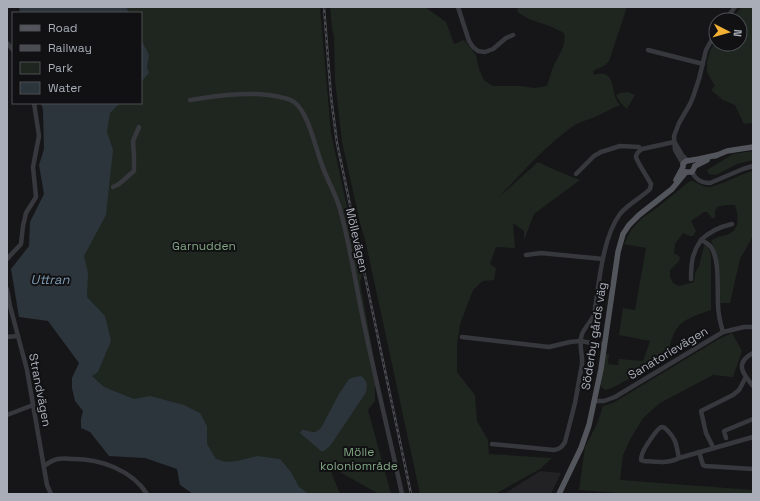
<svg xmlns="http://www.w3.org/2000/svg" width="760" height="501" viewBox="0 0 760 501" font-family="'Space Grotesk',sans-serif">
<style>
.built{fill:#222225}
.green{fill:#1e261f}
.water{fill:#2c353c}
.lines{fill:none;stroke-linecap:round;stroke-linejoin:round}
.minor{stroke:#37383d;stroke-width:4.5}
.major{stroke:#53555c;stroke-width:5.5}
.rail-casing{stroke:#4a4c52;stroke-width:2.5}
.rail{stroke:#111113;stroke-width:1;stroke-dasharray:3;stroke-linecap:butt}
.labels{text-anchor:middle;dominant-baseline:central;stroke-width:4;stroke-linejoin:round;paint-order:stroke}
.street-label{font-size:12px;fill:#a8adb8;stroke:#111113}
.park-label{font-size:12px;fill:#7fa381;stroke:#111113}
.water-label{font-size:13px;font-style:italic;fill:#7f9bb3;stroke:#111113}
</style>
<rect width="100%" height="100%" fill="#161618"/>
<!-- built -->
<polygon class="built" points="540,471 561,473 551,494 504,494"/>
<!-- green -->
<g class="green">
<polygon points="73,7 320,7 331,133 362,276 360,282 375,365 375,401 368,410 391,494 379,494 334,469 329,462 326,462 328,464 340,494 309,494 303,490 296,494 214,494 86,398 73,103 141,103 141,13 73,13"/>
<path d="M 330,7 L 425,7 L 446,22 L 454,44 L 464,40 L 476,55 L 479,69 L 484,80 L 493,86 L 520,86 L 534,88 L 547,86 C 549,80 551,73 553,67 C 558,56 567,45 564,33 L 552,27 L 529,19 L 517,12 L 518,7 L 627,7 L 609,61 C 604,67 599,68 593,71 L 594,75 C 618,68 609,94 620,105 C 611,109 603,113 595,117 C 587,120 579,122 572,127 C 544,147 522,173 499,197 L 538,162 L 555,170 L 580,180 L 534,214 L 524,240 L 524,231 L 513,223 L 515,248 L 496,247 L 490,264 L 496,268 L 494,280 L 483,281 L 473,290 L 460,324 L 457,345 L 457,372 L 475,395 L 477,421 L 488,440 L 489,454 L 552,458 L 540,469 L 495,494 L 420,494 L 365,239 L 361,227 L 342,142 L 335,80 L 334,37 L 332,27 Z"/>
<polygon points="742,7 753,7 753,123 744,124 735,105 723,100 711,90 715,86 707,72 707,62 710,51 716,40 716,44 740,44 740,20 731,20"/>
<polygon points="628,92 635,95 627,109 620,102 616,95 620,93"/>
<polygon points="753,151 753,160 737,164 716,175 709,174 707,170 733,154"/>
<path d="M 753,171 L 753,236 L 740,259 L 730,303 L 719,303 C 719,297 720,292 720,287 C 720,271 718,255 711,241 C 716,237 723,236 729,234 C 741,228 738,215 735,205 L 725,205 L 717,207 L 715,211 L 715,217 L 713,219 L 707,212 L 704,212 L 691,221 L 696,231 L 693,236 L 690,236 L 683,233 L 675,244 L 674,253 L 680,257 L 679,261 L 670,270 L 670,277 L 673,283 L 679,286 L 694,282 L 695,273 L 699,266 L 704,246 L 706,245 L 708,246 L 711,255 L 711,310 C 689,318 676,320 670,345 C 669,349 668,353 667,358 L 616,386 L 606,390 L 601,387 L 600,382 L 605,354 L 609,354 L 608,364 L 618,365 L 619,359 L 643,361 L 650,341 L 619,335 L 623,308 L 635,310 L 646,248 L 624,244 L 631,230 L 641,219 L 658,207 L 690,181 L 693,181 C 697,183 702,186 707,187 C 717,188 741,173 753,171 Z"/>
<polygon points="732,333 742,351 733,377 713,375 660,403 643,418 631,438 623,455 620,480 753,490 753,494 634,494 579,490 585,447 597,424 603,406 613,403 719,339"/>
</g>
<!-- water -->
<g class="water">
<polygon points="19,7 126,7 129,13 20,13"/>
<polygon points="141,33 141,39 149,55 147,67 149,73 141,82"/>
<polygon points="41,103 120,103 110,113 107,132 113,150 106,215 84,256 88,273 87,297 105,316 111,341 98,372 92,376 104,387 134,399 150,396 184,405 200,413 207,426 207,444 216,459 226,462 237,461 257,456 280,459 291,472 299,487 309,494 193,494 180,485 177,469 145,458 109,456 90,432 81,428 81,419 83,411 75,401 72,388 72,378 79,363 48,321 19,317 11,269 29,246 30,222 44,194 39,165 44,149 43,110"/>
<path d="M 361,376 C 368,381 368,387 365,394 L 330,446 L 324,451 L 321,451 L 300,433 L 302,430 C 312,430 312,436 321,428 L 339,394 L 349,379 L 355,377 Z"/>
</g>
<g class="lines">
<!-- minor -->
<g class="minor">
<polyline points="458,7 469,41 473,47 478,51 485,52 493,49 506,38 513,35"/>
<polyline points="725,20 735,7"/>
<polyline points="7,43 13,50"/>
<polyline points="648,50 703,64"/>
<path d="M 190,100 C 216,96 241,92 268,95 C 276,96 287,97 294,102 C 308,112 315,146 321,162 C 326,179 337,195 341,213 C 350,246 355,280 362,314 C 374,374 389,434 402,494"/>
<polyline points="675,143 682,155 688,161"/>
<polyline points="683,164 675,150 674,136 679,123 690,104 693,97 699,79 706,50 716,32"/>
<path d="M 692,172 C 696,180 701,183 710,183 L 743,169 L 753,166"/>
<polyline points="576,174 594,156 601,152 620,146 639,147 640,149"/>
<polyline points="113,187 119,184 134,171 134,157 133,141 139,127"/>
<path d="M 701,240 C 710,231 719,227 732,224"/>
<polyline points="526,255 541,253 603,259"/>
<polyline points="7,259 21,244 23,226 26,213 36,197 33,167 39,136 34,103"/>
<path d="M 691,279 C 691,263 692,253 701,240 C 705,242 709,244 711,247 C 720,260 717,289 718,304 C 718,313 720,322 723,332"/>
<polyline points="7,289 10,306 27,370 47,485 51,494"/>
<polyline points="7,337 18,336"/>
<polyline points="462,337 549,347 570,342 580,341 604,345"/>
<path d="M 753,353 C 734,363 743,374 753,386"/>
<polyline points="594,401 604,401 615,397 723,332 744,327 753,327"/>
<polyline points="7,415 33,405"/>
<polyline points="726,438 724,431 753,419"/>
<path d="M 492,444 L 554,450 C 560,449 562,447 565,442 L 575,403 L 582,364 C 583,353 578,344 582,334 C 585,327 591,322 594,315 C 599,285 602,238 620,214 C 628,204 641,198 650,189 L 651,184 C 648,178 637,162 636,157 C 636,153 639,151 642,149 L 674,142"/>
<polyline points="712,445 706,433 701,411 733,395 739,390 746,377"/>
<polyline points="699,452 703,465 705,466 753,469"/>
<path d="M 679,458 C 676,445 677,440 667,430 C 666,429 665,427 662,427 C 658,427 651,439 648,443 C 645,448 641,453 641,460 L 644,461 C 656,462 668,464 679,458 L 753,437"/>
<path d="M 44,466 C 48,463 53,460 58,459 C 63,458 69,459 74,459 C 100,459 132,470 147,494"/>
</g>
<!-- major -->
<g class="major">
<polyline points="715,156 727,151 753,147"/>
<polyline points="695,166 707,160"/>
<polyline points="686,172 692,172 695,166"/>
<polyline points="676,180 683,167 683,164 686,161 699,159 717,155"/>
<polyline points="559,494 581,448 589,425 601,369 618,252 623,234 629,225 639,215 672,189 686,172"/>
</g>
<!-- rail casing -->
<g class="rail-casing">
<polyline id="rail" points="324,7 331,97 337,143 411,494"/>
</g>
<!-- rail -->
<use href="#rail" class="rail"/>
</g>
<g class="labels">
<!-- street labels -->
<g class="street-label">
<text transform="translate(357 240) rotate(77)">Möllevägen</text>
<text transform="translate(594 336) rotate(-81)">Söderby gårds väg</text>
<text transform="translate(668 353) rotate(-31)">Sanatorievägen</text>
<text transform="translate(40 390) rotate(79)">Strandvägen</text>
</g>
<!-- park labels -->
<g class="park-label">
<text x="204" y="246">Garnudden</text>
<text x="359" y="452">Mölle<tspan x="359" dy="14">koloniområde</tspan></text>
</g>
<!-- water labels -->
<g class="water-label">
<text x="50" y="279">Uttran</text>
</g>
</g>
<!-- border -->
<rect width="760" height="501" fill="none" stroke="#a8adb8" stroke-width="16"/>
<!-- legend -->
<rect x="12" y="12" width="130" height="92" fill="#111113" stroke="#4d4f55"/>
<rect x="20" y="25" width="20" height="6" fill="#53555c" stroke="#4d4f55"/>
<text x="48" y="32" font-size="12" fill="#a8adb8">Road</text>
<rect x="20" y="45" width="20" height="6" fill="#4a4c52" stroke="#4d4f55"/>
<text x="48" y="52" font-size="12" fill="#a8adb8">Railway</text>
<rect x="20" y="62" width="20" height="12" fill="#1e261f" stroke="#4d4f55"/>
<text x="48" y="72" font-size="12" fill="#a8adb8">Park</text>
<rect x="20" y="82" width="20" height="12" fill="#2c353c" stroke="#4d4f55"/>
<text x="48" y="92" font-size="12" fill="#a8adb8">Water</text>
<!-- north arrow -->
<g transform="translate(728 32) rotate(96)"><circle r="19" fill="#111113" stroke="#4d4f55"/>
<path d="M0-3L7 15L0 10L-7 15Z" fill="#f2b134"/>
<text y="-6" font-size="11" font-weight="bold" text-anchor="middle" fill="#a8adb8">N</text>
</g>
</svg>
